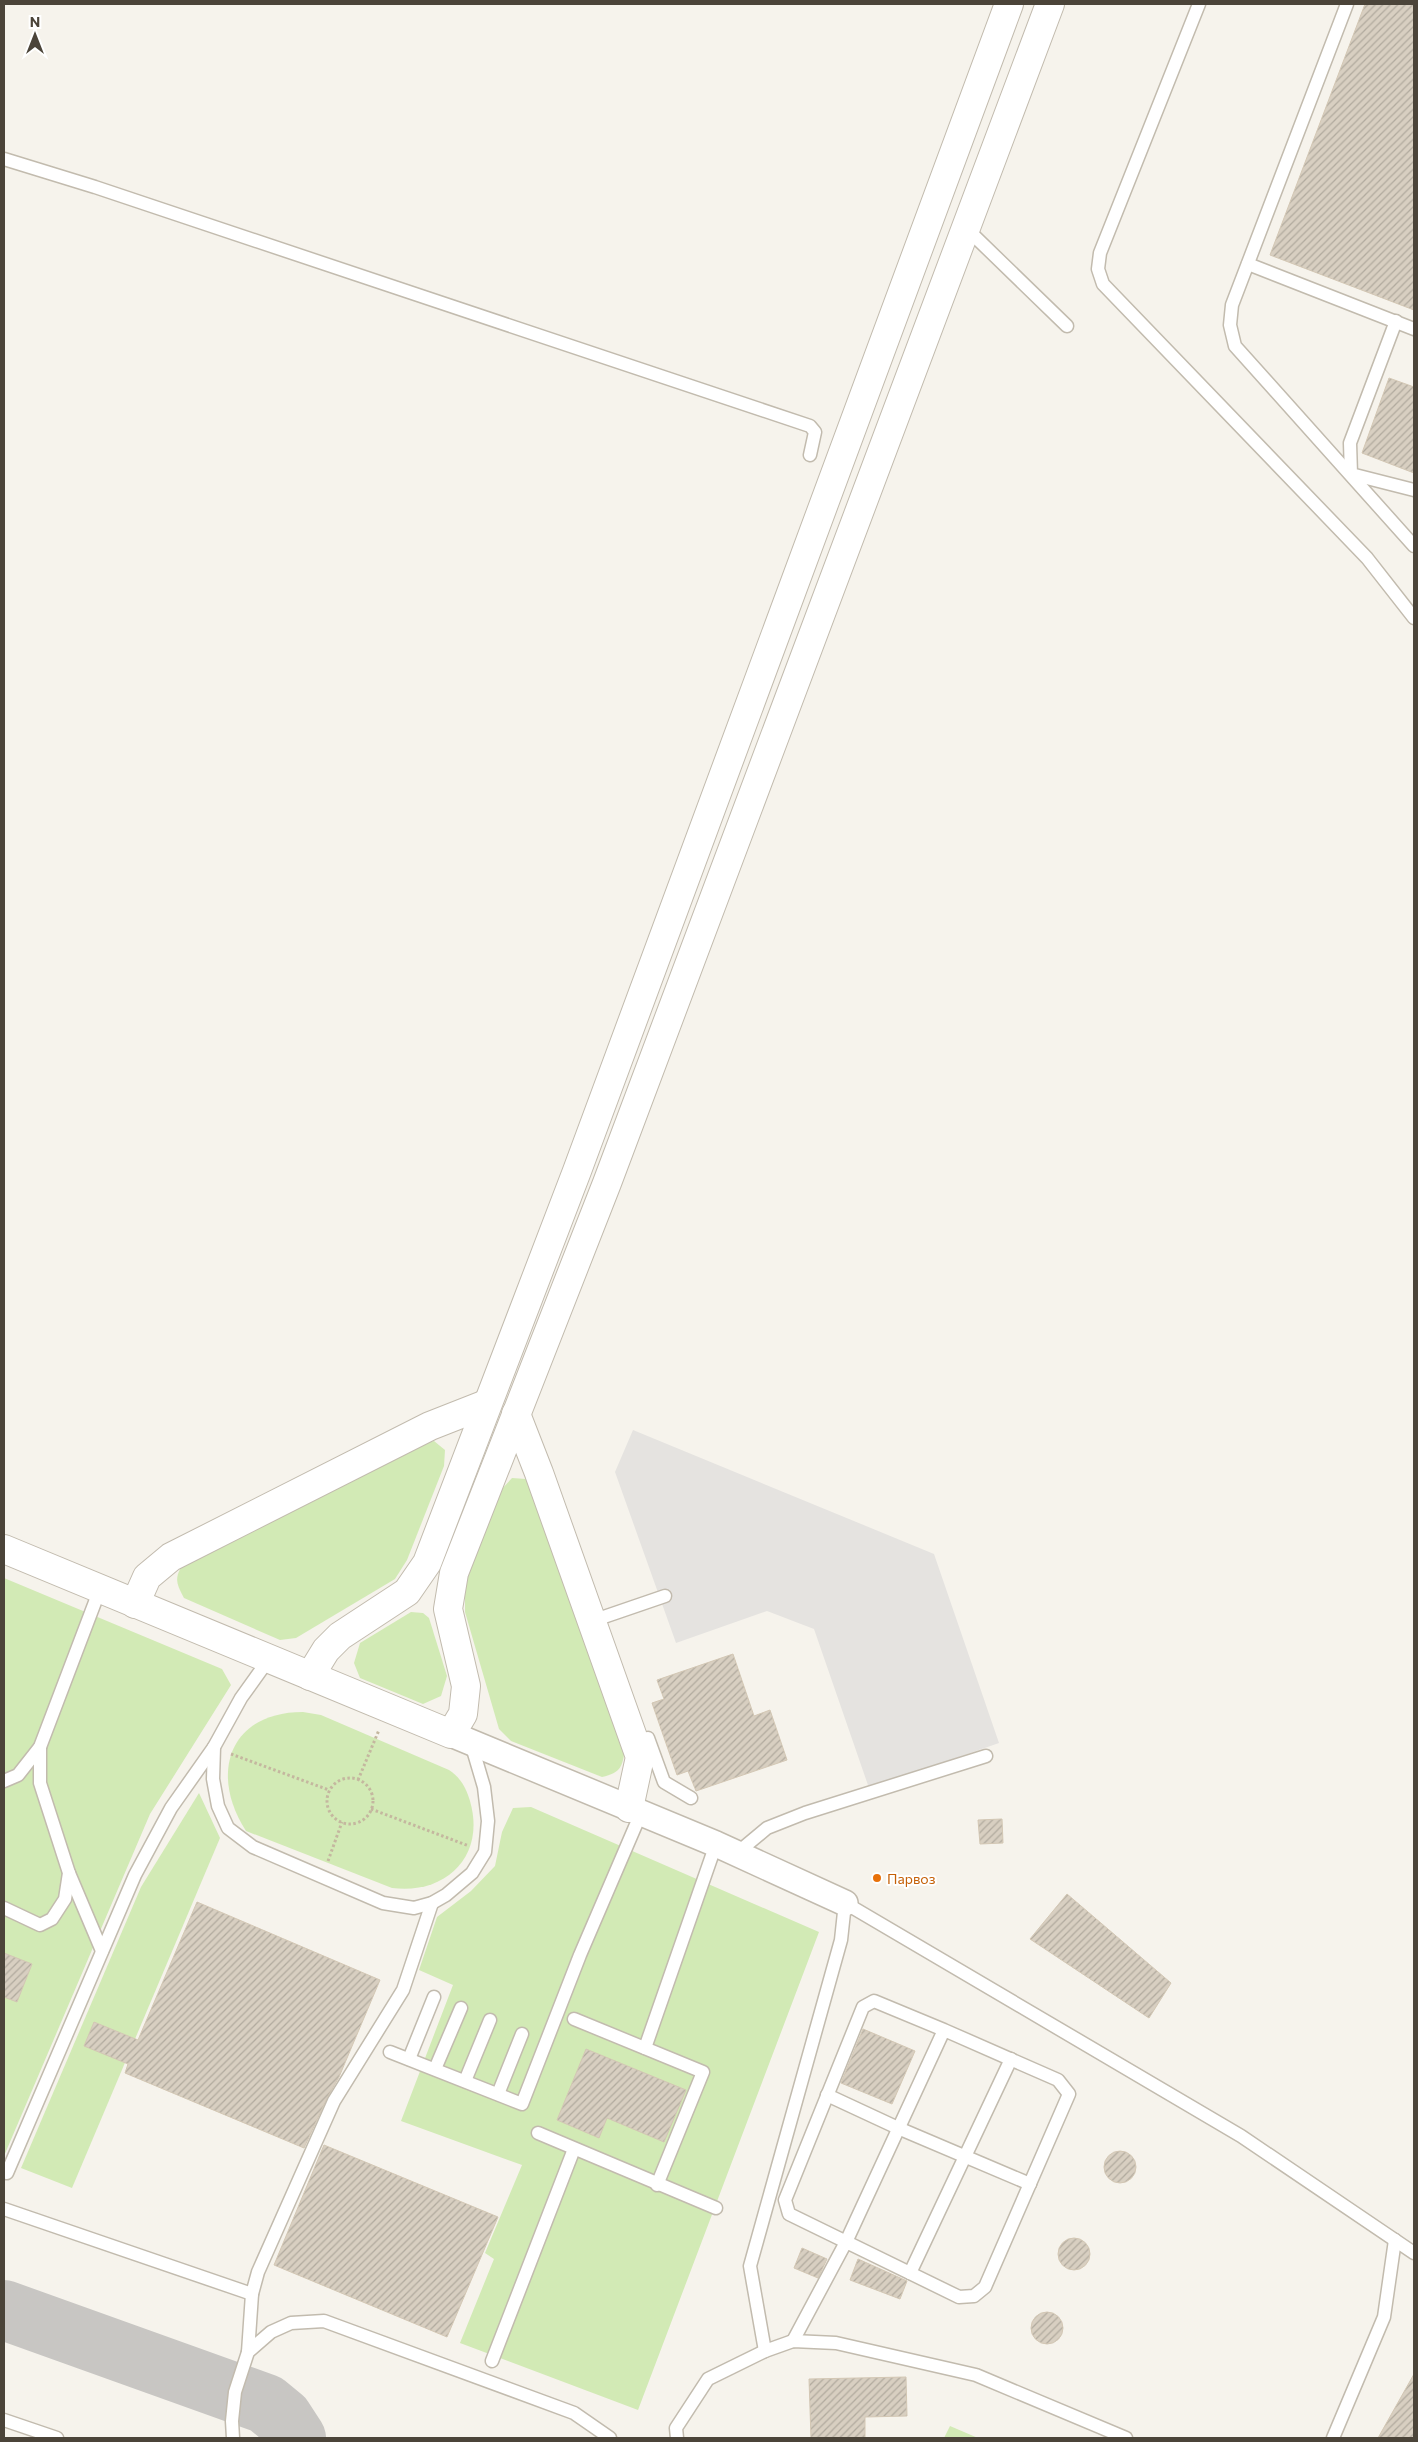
<svg xmlns="http://www.w3.org/2000/svg" width="1418" height="2442" viewBox="0 0 1418 2442" font-family="Commissioner,sans-serif">
<style>
.green{fill:#d2eab5}
.parking{fill:#e5e3e0}
.lines{fill:none;stroke-linecap:round;stroke-linejoin:round}
.taxiway{stroke:#c8c6c3;stroke-width:60}
.building{fill:url(#building-hatch);stroke:#d3c7b4}
.service-casing{stroke:#c2bbae;stroke-width:15}
.minor-casing{stroke:#c2bbae;stroke-width:28}
.tertiary-casing{stroke:#c2bbae;stroke-width:30}
.path{stroke:#c4b79f;stroke-width:3;stroke-dasharray:2.5 2.5;stroke-linecap:butt}
.service{stroke:#fff;stroke-width:12}
.minor{stroke:#fff;stroke-width:25}
.tertiary{stroke:#fff;stroke-width:28}
.food-dot{fill:#e8710a;stroke:#fff;stroke-width:2}
.labels{text-anchor:middle;dominant-baseline:central;stroke-width:4;stroke-linejoin:round;paint-order:stroke}
.food-label{font-size:14px;fill:#c56008;stroke:#fff;text-anchor:start}
</style>
<defs>
<pattern id="building-hatch" width="6" height="6" patternUnits="userSpaceOnUse" patternTransform="scale(1.25)"><rect width="6" height="6" fill="#d8cfc1"/><path d="M-1 1l2-2M0 6l6-6M5 7l2-2" fill="none" stroke="#b1aa9e"/></pattern>
</defs>
<rect width="100%" height="100%" fill="#f6f3ec"/>
<!-- green -->
<g class="green">
<path d="M 434,1441 L 445,1450 L 444,1466 L 407,1560 L 395,1579 L 296,1638 L 280,1640 L 184,1598 C 174,1580 175,1575 187,1559 L 420,1444 Z"/>
<path d="M 512,1478 L 526,1479 L 534,1490 L 625,1747 C 623,1766 621,1773 602,1777 L 511,1741 L 499,1729 L 465,1612 L 465,1585 L 501,1490 Z"/>
<polygon points="4,1578 222,1669 231,1685 150,1814 4,2156"/>
<polygon points="411,1612 423,1613 429,1618 447,1676 441,1696 423,1704 360,1678 354,1663 360,1643"/>
<path d="M 303,1712 L 321,1715 L 449,1770 C 461,1778 466,1788 470,1801 C 486,1856 446,1895 392,1888 L 246,1831 C 209,1774 229,1712 303,1712 Z"/>
<polygon points="199,1793 220,1838 72,2188 21,2168 141,1887"/>
<polygon points="531,1807 819,1932 638,2410 460,2343 494,2259 485,2253 522,2165 401,2121 453,1985 419,1970 437,1917 471,1891 495,1866 502,1832 513,1808"/>
<polygon points="950,2426 978,2438 944,2438"/>
</g>
<!-- parking -->
<polygon class="parking" points="633,1430 934,1554 999,1743 869,1788 814,1629 767,1611 676,1643 615,1472"/>
<g class="lines">
<!-- taxiway -->
<polyline class="taxiway" points="4,2310 266,2404 283,2418 296,2438"/>
</g>
<!-- building -->
<g class="building">
<polygon points="1365,4 1414,4 1414,310 1270,255"/>
<polygon points="1389,378 1414,387 1414,473 1362,453"/>
<polygon points="733,1654 754,1716 770,1710 787,1760 696,1791 688,1771 677,1775 652,1703 664,1699 657,1680"/>
<polygon points="1002,1819 1003,1843 980,1844 978,1820"/>
<polygon points="1067,1894 1171,1983 1149,2018 1030,1939"/>
<polygon points="197,1902 380,1980 339,2077 327,2098 304,2148 125,2073 128,2064 84,2046 94,2022 138,2040"/>
<polygon points="4,1953 32,1964 17,2002 4,1997"/>
<polygon points="863,2029 915,2051 892,2104 841,2083"/>
<polygon points="586,2049 686,2090 664,2142 607,2118 599,2138 557,2120"/>
<polygon points="324,2145 498,2217 447,2337 274,2265"/>
<circle cx="1120" cy="2167" r="16"/>
<circle cx="1074" cy="2254" r="16"/>
<polygon points="802,2248 827,2259 818,2278 794,2268"/>
<polygon points="858,2259 907,2281 900,2299 850,2280"/>
<circle cx="1047" cy="2328" r="16"/>
<polygon points="1414,2374 1414,2438 1378,2438"/>
<polygon points="906,2377 907,2416 865,2417 865,2438 811,2438 809,2379"/>
</g>
<g class="lines">
<!-- service casing -->
<g class="service-casing">
<g id="service">
<polyline points="1199,4 1100,253 1098,269 1103,284 1367,558 1414,618"/>
<polyline points="1347,4 1232,305 1230,325 1235,346 1414,546"/>
<polyline points="4,159 95,187 810,426 815,432 810,455"/>
<polyline points="966,228 1067,326"/>
<polyline points="1248,264 1414,329"/>
<polyline points="1396,321 1350,443 1351,474 1414,490"/>
<polyline points="592,1621 665,1596"/>
<polyline points="269,1659 241,1698 214,1747 213,1779 218,1806 228,1828 253,1847 383,1903 414,1908 432,1903 446,1895 472,1873 485,1852 488,1821 484,1787 471,1743"/>
<polyline points="648,1738 664,1782 691,1798"/>
<polyline points="4,1781 18,1775 40,1747 100,1589"/>
<polyline points="737,1853 767,1828 805,1813 986,1756"/>
<polyline points="69,1873 102,1951"/>
<polyline points="4,1908 40,1925 52,1919 65,1899 69,1873 40,1783 40,1747"/>
<polyline points="574,2019 703,2072 657,2185"/>
<polyline points="645,2048 716,1844"/>
<polyline points="390,2052 522,2104 580,1955 641,1813"/>
<polyline points="409,2059 434,1997"/>
<polyline points="435,2069 461,2008"/>
<polyline points="465,2081 490,2020"/>
<polyline points="498,2094 522,2034"/>
<polyline points="827,2095 898,2128 1030,2184"/>
<polyline points="538,2133 716,2208"/>
<polyline points="7,2173 135,1875 171,1808 214,1747"/>
<polyline points="4,2209 252,2294"/>
<polyline points="910,2273 1011,2059"/>
<polyline points="793,2341 846,2242 944,2030 1058,2080 1069,2094 985,2287 974,2296 959,2297 789,2214 785,2200 863,2007 874,2001 944,2030"/>
<polyline points="765,2351 750,2266 841,1940 845,1903 1241,2136 1414,2253"/>
<polyline points="248,2352 252,2294 258,2272 334,2101 403,1990 432,1903"/>
<polyline points="492,2361 574,2149"/>
<polyline points="4,2420 57,2438"/>
<polyline points="233,2438 232,2421 235,2392 248,2352 271,2332 291,2323 324,2321 574,2413 610,2438"/>
<polyline points="677,2438 676,2428 708,2379 765,2351 793,2341 836,2343 976,2375 1126,2438"/>
<polyline points="1333,2438 1384,2317 1395,2240"/>
</g>
</g>
<!-- minor casing -->
<g class="minor-casing">
<polyline id="minor" points="451,1734 716,1844 845,1903"/>
</g>
<!-- tertiary casing -->
<g class="tertiary-casing">
<g id="tertiary">
<polyline points="516,1414 539,1473 640,1757 629,1808"/>
<polyline points="4,1549 451,1734 463,1714 466,1686 448,1609 454,1573 607,1183 1050,4"/>
<polyline points="135,1604 147,1577 171,1557 430,1426 486,1404"/>
<polyline points="310,1676 326,1650 340,1636 407,1592 427,1563 577,1171 1009,4"/>
</g>
</g>
<!-- path -->
<g class="path">
<polyline points="231,1754 329,1790"/>
<circle cx="350" cy="1801" r="23"/>
<polyline points="358,1780 379,1730"/>
<polyline points="371,1809 469,1846"/>
<polyline points="328,1861 342,1822"/>
</g>
<!-- service -->
<use href="#service" class="service"/>
<!-- minor -->
<use href="#minor" class="minor"/>
<!-- tertiary -->
<use href="#tertiary" class="tertiary"/>
</g>
<!-- markers -->
<circle class="food-dot" cx="877" cy="1878" r="5"/>
<g class="labels">
<!-- food labels -->
<g class="food-label">
<text x="887" y="1878">Парвоз</text>
</g>
</g>
<!-- border -->
<rect width="1418" height="2442" fill="none" stroke="#4b4439" stroke-width="10"/>
<!-- north arrow -->
<g transform="translate(35 35)" stroke="#ffffff" stroke-width="4" paint-order="stroke">
<path d="M0-4L9 19L0 12L-9 19Z" fill="#4b4439"/>
<text y="-8" font-size="14" font-weight="bold" text-anchor="middle" fill="#4b4439">N</text>
</g>
</svg>
